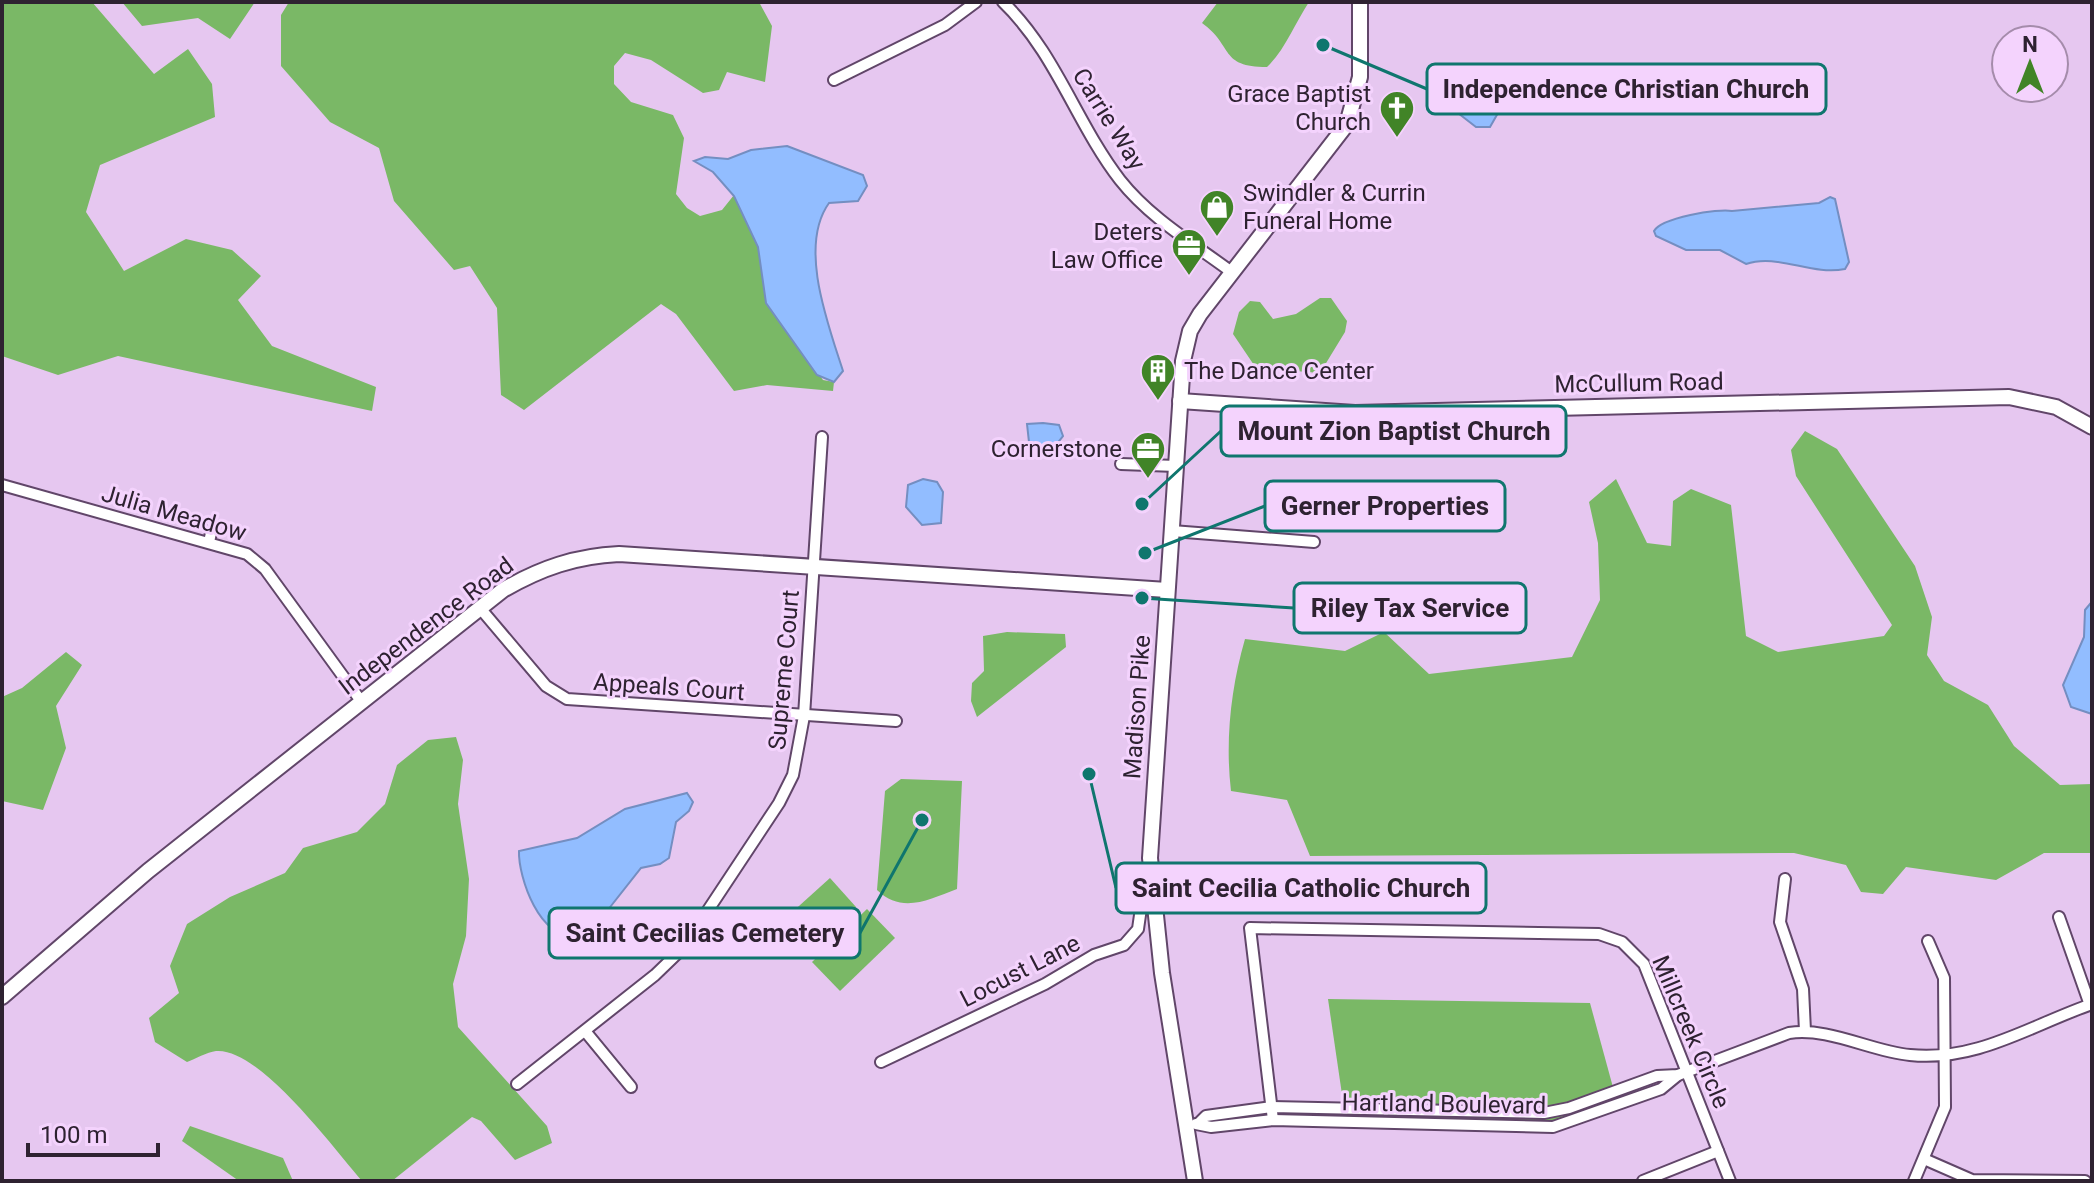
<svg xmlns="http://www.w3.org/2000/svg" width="2094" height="1183" viewBox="0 0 2094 1183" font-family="Roboto,sans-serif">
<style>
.green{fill:#7ab866}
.water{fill:#92bdff;stroke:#748ec1;stroke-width:2}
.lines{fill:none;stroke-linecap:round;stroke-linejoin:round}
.street-casing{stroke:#614669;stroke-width:14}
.secondary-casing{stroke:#614669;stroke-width:18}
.street{stroke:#fff;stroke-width:10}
.secondary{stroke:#fff;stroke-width:14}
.labels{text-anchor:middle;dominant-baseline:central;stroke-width:6;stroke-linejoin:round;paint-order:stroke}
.poi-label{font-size:24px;fill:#2e2231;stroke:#f4d3fd;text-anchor:end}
.street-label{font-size:24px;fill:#2e2231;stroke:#f4d3fd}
.leader{fill:none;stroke:#0f766e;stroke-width:3}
.callout-dot{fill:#0f766e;stroke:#f4d3fd;stroke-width:3}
.callout{fill:#f4d3fd;stroke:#0f766e;stroke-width:3}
.callout-label{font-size:26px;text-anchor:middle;font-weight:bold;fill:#2e2231}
</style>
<rect width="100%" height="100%" fill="#e6c7f0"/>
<!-- green -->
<g class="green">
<polygon points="2,2 92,2 154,74 188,49 212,84 215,117 100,165 86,212 124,271 186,239 232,250 261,276 238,300 272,346 376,387 372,411 118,356 58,375 2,356"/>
<polygon points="122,2 255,2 230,39 198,18 142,26"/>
<polygon points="289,2 759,2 772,26 765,82 727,72 719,90 703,93 651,60 625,53 614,66 614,84 631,102 673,115 684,138 676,194 687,208 700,216 722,210 734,195 758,247 767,303 823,380 834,382 833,391 767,385 734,391 676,314 661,304 524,410 501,395 497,308 470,266 454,270 394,201 379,148 330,122 281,66 281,15"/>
<path d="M 1218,2 L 1309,2 C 1295,23 1285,50 1267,67 C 1219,67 1234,46 1202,23 Z"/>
<polygon points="1320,298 1331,298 1347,321 1345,332 1320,373 1256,368 1233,334 1239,312 1250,301 1260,302 1273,319 1296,314"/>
<path d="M 1805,431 L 1837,449 L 1915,566 L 1932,617 L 1927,655 L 1944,681 L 1988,705 L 2014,746 L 2060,785 L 2092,784 L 2092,853 L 2044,853 L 1996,880 L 1906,867 L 1883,894 L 1861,892 L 1846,865 L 1794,853 L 1310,856 L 1287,800 L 1231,791 C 1225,741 1231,687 1245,639 L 1345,651 L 1384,632 L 1429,674 L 1572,657 L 1600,600 L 1598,543 L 1589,502 L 1616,479 L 1647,543 L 1671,546 L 1673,501 L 1691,489 L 1731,505 L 1746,636 L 1778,652 L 1884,636 L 1892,625 L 1796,476 L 1791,450 Z"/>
<polygon points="1007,632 1065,634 1066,647 977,717 971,701 972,683 984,671 983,636"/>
<polygon points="66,652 82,665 56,706 66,748 43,810 2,801 2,697 22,688"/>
<path d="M 456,737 L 463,760 L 458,804 L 469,879 L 466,936 L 453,984 L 458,1027 L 547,1126 L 552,1143 L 515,1160 L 481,1121 L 472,1117 L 392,1181 L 362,1181 C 334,1149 259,1047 216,1051 C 207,1052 195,1059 187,1062 L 155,1042 L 149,1018 L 179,993 L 170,966 L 187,924 L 230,897 L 285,873 L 303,848 L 357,832 L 385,804 L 397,765 L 428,740 Z"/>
<path d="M 901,779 L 962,781 L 957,889 C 928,900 902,914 877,890 L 885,791 Z"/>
<polygon points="830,878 856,907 815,944 789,915"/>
<polygon points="867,909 895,938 840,991 812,962"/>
<polygon points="1328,999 1590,1003 1614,1091 1569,1108 1344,1108"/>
<polygon points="1576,1109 1579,1114 1550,1122 1290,1115 1292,1110"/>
<polygon points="190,1126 283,1158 293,1181 239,1181 182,1141"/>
</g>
<!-- water -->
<g class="water">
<polygon points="1459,75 1504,90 1506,99 1490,127 1476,127 1436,96 1435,86"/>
<path d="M 787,146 L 863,175 L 867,186 L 858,201 L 829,203 C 798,246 828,324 843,371 L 834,382 L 817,375 L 766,303 L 758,247 L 734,196 L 713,172 L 694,161 L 705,157 L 728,159 L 751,150 Z"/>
<path d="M 1830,197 L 1835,199 L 1849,262 L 1845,269 C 1811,276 1778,253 1746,264 L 1720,250 L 1686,250 L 1656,236 L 1654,231 C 1661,218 1718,208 1732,211 L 1819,203 Z"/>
<polygon points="1043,423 1059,425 1063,436 1052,450 1038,452 1029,442 1027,424"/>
<polygon points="923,479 937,482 943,492 941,523 922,525 906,507 908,485"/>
<polygon points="2090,604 2092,607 2092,714 2071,707 2063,685 2084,637 2085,610"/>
<path d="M 687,793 L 693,802 L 689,811 L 676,822 L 669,858 L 660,864 L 641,868 L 607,911 L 578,923 L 575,933 C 541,943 518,877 519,851 L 577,838 L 625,809 Z"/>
</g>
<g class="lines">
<!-- street casing -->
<g class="street-casing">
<g id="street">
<path d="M 1003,2 C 1056,53 1076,123 1120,180 C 1150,218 1194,244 1233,273"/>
<polyline points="834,80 945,25 976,2"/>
<polyline points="1121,464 1176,466"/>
<polyline points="2,485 247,554 265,569 361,701"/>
<polyline points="1172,531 1314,542"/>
<polyline points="209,542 213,524"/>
<polyline points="480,608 546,686 567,699 896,721"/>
<polyline points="1785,879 1780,922 1803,989 1805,1031"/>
<polyline points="2059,917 2090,1005"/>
<polyline points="585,1031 631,1087"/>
<polyline points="881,1062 1045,984 1094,955 1124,945 1138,929 1142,901 1153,900"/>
<polyline points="517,1084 655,975 683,948 779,803 793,775 804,716 822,437"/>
<polyline points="1273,1120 1250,928 1599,934 1622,942 1644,964 1730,1181"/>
<path d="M 1199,1123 L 1206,1116 L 1272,1107 L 1544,1113 L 1569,1108 L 1657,1076 L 1678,1075 L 1789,1033 C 1829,1027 1870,1051 1910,1055 C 1977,1062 2031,1025 2092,1004"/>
<polyline points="1196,1124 1211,1127 1273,1120 1553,1127 1661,1089 1678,1075"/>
<polyline points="1924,1159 1972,1180 2085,1181"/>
<polyline points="1643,1181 1718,1151"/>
<polyline points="1914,1181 1945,1107 1944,978 1928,941"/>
</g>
</g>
<!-- secondary casing -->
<g class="secondary-casing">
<g id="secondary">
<polyline points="1180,401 1355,413 2009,397 2056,407 2092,427"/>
<path d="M 2,997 L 148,871 L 503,590 C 541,568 576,556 619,554 L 1167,590"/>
<polyline points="1195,1181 1162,973 1150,858 1183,361 1190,331 1200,314 1347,124 1360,77 1360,2"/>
</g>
</g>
<!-- street -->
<use href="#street" class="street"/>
<!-- secondary -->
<use href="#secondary" class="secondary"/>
</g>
<!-- icons -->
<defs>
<g id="church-pin" transform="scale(1.8)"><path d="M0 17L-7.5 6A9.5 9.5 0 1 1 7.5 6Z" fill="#418427" stroke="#f4d3fd"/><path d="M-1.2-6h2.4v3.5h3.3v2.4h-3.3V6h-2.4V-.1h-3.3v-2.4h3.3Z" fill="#fff"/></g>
<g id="shop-pin" transform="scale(1.8)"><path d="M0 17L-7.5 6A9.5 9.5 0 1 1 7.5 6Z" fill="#418427" stroke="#f4d3fd"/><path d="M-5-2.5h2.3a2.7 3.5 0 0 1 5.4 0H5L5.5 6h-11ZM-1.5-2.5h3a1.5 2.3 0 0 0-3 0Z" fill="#fff"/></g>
<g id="office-pin" transform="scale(1.8)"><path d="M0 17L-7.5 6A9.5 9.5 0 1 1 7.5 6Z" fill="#418427" stroke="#f4d3fd"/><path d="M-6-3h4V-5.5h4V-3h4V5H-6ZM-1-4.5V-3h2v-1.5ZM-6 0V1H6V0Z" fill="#fff"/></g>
<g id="building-pin" transform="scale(1.8)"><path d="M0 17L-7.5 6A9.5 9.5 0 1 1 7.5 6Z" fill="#418427" stroke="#f4d3fd"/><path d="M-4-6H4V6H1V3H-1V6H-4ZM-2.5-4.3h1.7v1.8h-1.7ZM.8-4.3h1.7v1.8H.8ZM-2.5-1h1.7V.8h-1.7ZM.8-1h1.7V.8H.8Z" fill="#fff"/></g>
</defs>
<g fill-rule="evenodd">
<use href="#church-pin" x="1397" y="108"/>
<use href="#shop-pin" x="1217" y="207"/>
<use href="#office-pin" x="1189" y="246"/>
<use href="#building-pin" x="1158" y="371"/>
<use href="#office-pin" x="1148" y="449"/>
</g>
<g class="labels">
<!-- poi labels -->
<g class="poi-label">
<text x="1371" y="94">Grace Baptist<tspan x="1371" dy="28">Church</tspan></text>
<text x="1243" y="193" text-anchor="start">Swindler &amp; Currin<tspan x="1243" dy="28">Funeral Home</tspan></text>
<text x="1163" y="232">Deters<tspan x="1163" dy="28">Law Office</tspan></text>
<text x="1184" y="371" text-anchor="start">The Dance Center</text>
<text x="1122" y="449">Cornerstone</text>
</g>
<!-- street labels -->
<g class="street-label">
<text transform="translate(1109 119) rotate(58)">Carrie Way</text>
<text transform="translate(1639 383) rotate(-1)">McCullum Road</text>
<text transform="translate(174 513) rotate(16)">Julia Meadow</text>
<text transform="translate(426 626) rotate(-37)">Independence Road</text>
<text transform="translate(784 670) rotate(-85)">Supreme Court</text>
<text transform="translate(669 687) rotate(4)">Appeals Court</text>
<text transform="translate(1137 707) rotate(-86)">Madison Pike</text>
<text transform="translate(1020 971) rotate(-27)">Locust Lane</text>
<text transform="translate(1691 1032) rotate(67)">Millcreek Circle</text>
<text transform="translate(1444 1104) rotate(1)">Hartland Boulevard</text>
</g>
</g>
<!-- callouts -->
<path class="leader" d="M1323 45L1427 89M1142 504L1221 431M1145 553L1265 506M1142 598L1294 608M1089 774L1116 888M922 820L860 933"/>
<g class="callout-dot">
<circle cx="1323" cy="45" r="8"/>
<circle cx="1142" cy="504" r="8"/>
<circle cx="1145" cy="553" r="8"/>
<circle cx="1142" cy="598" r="8"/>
<circle cx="1089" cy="774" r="8"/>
<circle cx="922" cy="820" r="8"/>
</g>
<g class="callout">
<rect x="1427" y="64" width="399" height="50" rx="8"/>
<rect x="1221" y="406" width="345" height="50" rx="8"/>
<rect x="1265" y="481" width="240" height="50" rx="8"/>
<rect x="1294" y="583" width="232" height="50" rx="8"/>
<rect x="1116" y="863" width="370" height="50" rx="8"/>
<rect x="549" y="908" width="311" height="50" rx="8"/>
</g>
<g class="callout-label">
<text x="1626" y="98">Independence Christian Church</text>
<text x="1394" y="440">Mount Zion Baptist Church</text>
<text x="1385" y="515">Gerner Properties</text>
<text x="1410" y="617">Riley Tax Service</text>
<text x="1301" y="897">Saint Cecilia Catholic Church</text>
<text x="705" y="942">Saint Cecilias Cemetery</text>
</g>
<!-- border -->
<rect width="2094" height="1183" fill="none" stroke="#2e2231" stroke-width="8"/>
<!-- north arrow -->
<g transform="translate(2030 64)"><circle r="38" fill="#f4d3fd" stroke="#a58cab" stroke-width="2"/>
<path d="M0-6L14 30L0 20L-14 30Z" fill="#418427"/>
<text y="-12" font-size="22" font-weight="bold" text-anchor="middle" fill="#2e2231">N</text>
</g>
<!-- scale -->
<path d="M28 1143v12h130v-12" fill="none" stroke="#2e2231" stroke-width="4"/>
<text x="40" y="1143" font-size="24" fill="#2e2231" stroke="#f4d3fd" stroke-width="6" paint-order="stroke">100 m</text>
</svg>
